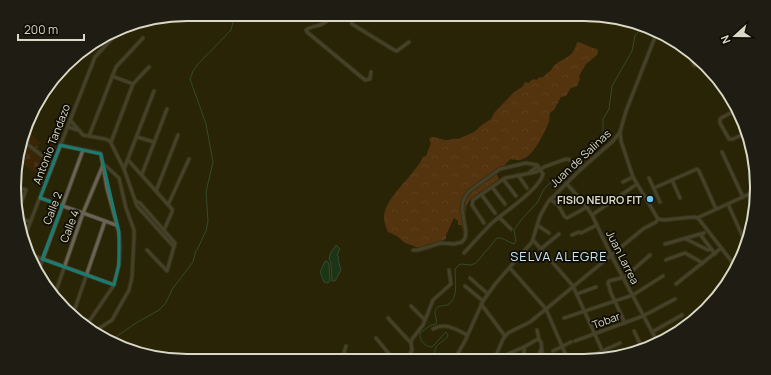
<svg xmlns="http://www.w3.org/2000/svg" width="771" height="375" viewBox="0 0 771 375" font-family="Manrope,sans-serif">
<style>
.forest{fill:url(#forest-crowns)}
.cemetery{fill:url(#cemetery-stones)}
.water{fill:#0a4d2c;stroke:#48775b}
.lines{fill:none;stroke-linecap:round;stroke-linejoin:round}
.stream{stroke:#48775b;stroke-width:1}
.minor-casing{stroke:#444125;stroke-width:5}
.minor{stroke:#6a6256;stroke-width:3}
.marked{fill:none;stroke:#197b72;stroke-width:3;stroke-linejoin:round}
.poi-dot{fill:#6cc3f2;stroke:#0f0d03;stroke-width:1.5}
.labels{text-anchor:middle;dominant-baseline:central;stroke-width:3.5;stroke-linejoin:round;paint-order:stroke}
.street-label{font-size:11px;fill:#dad9c8;stroke:#0f0d03}
.poi-label{font-size:11px;font-weight:bold;fill:#dad9c8;stroke:#0f0d03;text-anchor:end}
.quarter-label{font-size:13px;letter-spacing:1px;fill:#cae8fa;stroke:#0f0d03}
.rim{fill:none;stroke:#dad9c8;stroke-width:2}
</style>
<defs>
<pattern id="forest-crowns" width="20" height="18" patternUnits="userSpaceOnUse"><rect width="20" height="18" fill="#89461b"/><path d="M2 6a3 3 0 1 1 6 0M12 15a3 3 0 1 1 6 0" fill="none" stroke="#99603b"/></pattern>
<pattern id="cemetery-stones" width="16" height="16" patternUnits="userSpaceOnUse"><rect width="16" height="16" fill="#53270b"/><path d="M2 7V4a2 2 0 0 1 4 0v3zM10 15v-3a2 2 0 0 1 4 0v3z" fill="#6b462d"/></pattern>
</defs>
<rect width="100%" height="100%" fill="#282406"/>
<!-- forest -->
<path class="forest" d="M 577,42 C 585,43 590,48 597,49 L 598,52 L 597,55 L 586,64 L 579,76 L 580,79 L 577,86 L 571,88 L 566,96 L 561,97 L 554,110 L 550,113 C 549,115 550,120 549,122 C 544,133 535,154 523,159 C 519,161 515,160 511,159 L 496,173 L 499,179 L 469,201 L 466,207 L 464,234 L 461,225 L 458,225 L 458,221 L 454,218 L 446,235 L 446,239 L 435,244 L 433,248 L 427,250 L 424,248 L 420,248 L 405,243 L 397,236 L 388,232 C 386,228 384,222 384,217 C 384,198 415,175 423,157 L 426,156 L 431,143 L 429,140 L 431,137 C 436,137 440,139 445,140 C 449,140 454,138 458,139 L 474,132 L 483,124 L 491,119 L 494,113 L 514,92 L 522,87 L 525,82 L 529,83 L 530,81 L 534,79 L 536,80 L 540,77 L 542,78 C 545,75 547,73 550,71 C 552,70 553,66 556,64 C 566,57 574,56 577,42 Z"/>
<!-- cemetery -->
<polygon class="cemetery" points="27,130 40,143 35,152 49,165 44,179 17,159 17,153"/>
<!-- water -->
<g class="water">
<polygon points="336,245 340,249 337,255 339,257 338,259 341,270 335,281 332,281 331,264 329,258 330,254"/>
<polygon points="325,261 327,261 329,264 330,281 328,283 324,282 320,272"/>
</g>
<g class="lines">
<!-- stream -->
<g class="stream">
<polyline points="579,165 603,140 603,119 609,109 612,86 632,51 635,36 642,26"/>
<polyline points="197,250 206,231 208,221 206,192 213,162 206,124 190,79 193,71 198,64 231,30 235,14"/>
<polyline points="112,342 113,339 136,323 159,310 165,304 173,288 193,262 196,250"/>
<path d="M 431,360 C 435,356 434,352 436,347 C 439,342 446,341 448,335 L 446,332 L 432,347 C 426,347 419,341 420,333 L 431,325 L 436,324 C 438,319 433,313 436,309 C 438,305 444,306 447,305 C 459,300 455,279 455,269 L 460,264 L 471,265 L 476,263 L 497,238 L 501,238 L 514,244 L 516,241 L 514,230 L 521,220 L 537,203 L 544,189 L 559,174 L 563,171 L 571,170 L 577,167"/>
</g>
<!-- minor casing -->
<g class="minor-casing">
<g id="minor">
<path d="M 334,14 C 330,19 325,23 320,25 C 315,27 311,26 306,30 L 307,32 L 365,80 L 370,79 L 371,72"/>
<polyline points="355,14 351,19 352,24 394,50 397,51 409,42"/>
<polyline points="657,32 626,111 620,132 621,141 633,177 658,219 664,220 694,217 698,218 736,267"/>
<polyline points="688,52 694,65 698,65 703,63"/>
<polyline points="112,76 133,84"/>
<polyline points="736,110 721,118 720,119 720,123 729,139 733,139 746,133"/>
<polyline points="70,120 83,135 105,139 110,141 124,169 137,206 174,247"/>
<polyline points="68,127 78,130"/>
<polyline points="89,136 116,67 143,38"/>
<polyline points="137,137 154,142"/>
<polyline points="746,139 748,143"/>
<polyline points="23,141 53,164"/>
<polyline points="111,142 133,84 149,67"/>
<polyline points="60,145 100,153 101,154 107,188 119,232 120,245 119,265 114,285 90,320 86,321 75,319"/>
<polyline points="722,152 743,197"/>
<polyline points="128,160 172,209 172,212 164,230"/>
<polyline points="124,169 154,91"/>
<polyline points="530,172 538,166"/>
<polyline points="142,174 167,109"/>
<polyline points="518,175 527,188"/>
<polyline points="649,178 660,202"/>
<polyline points="503,179 516,196"/>
<polyline points="672,180 680,198"/>
<polyline points="623,182 633,177"/>
<polyline points="566,183 583,202 592,215 611,255 658,343"/>
<polyline points="492,187 505,204"/>
<polyline points="654,188 697,169 699,171 716,209"/>
<polyline points="156,191 178,135"/>
<polyline points="481,194 495,213"/>
<polyline points="40,198 83,213 116,225"/>
<polyline points="16,199 21,188 26,190 17,214"/>
<polyline points="550,199 558,205 565,217 567,218 587,207"/>
<polyline points="136,201 140,203 175,243 167,271 147,250"/>
<polyline points="728,204 746,244"/>
<polyline points="168,205 189,159"/>
<polyline points="592,215 637,184"/>
<polyline points="17,216 30,222"/>
<polyline points="499,217 511,229"/>
<polyline points="697,218 756,191"/>
<polyline points="484,223 472,205 473,200 505,178 536,172 544,167 563,160 568,159 572,161 581,169"/>
<polyline points="537,225 549,233"/>
<polyline points="700,234 715,254"/>
<polyline points="572,235 579,232 581,233 597,225"/>
<polyline points="24,238 95,57 122,28"/>
<polyline points="686,239 708,250 711,249"/>
<polyline points="533,240 573,286 606,359"/>
<polyline points="665,244 704,233"/>
<polyline points="542,248 559,234"/>
<path d="M 413,250 L 418,250 L 441,243 L 454,244 L 462,242 L 465,238 L 466,232 L 462,209 L 463,201 L 468,192 L 500,169 L 526,163 L 537,165 L 543,174 C 541,188 503,213 492,223 C 482,233 473,243 464,253"/>
<polyline points="29,254 114,285"/>
<polyline points="666,260 668,259 685,253 703,263"/>
<polyline points="510,268 546,309 568,360"/>
<polyline points="38,272 83,150"/>
<polyline points="470,278 488,294"/>
<polyline points="676,284 720,249"/>
<polyline points="465,286 483,301"/>
<polyline points="55,294 83,213 103,165 106,166 119,178 126,208 134,230 134,238 132,277 129,290 112,320 95,331"/>
<polyline points="577,294 596,287"/>
<polyline points="481,304 505,336"/>
<polyline points="411,306 425,320"/>
<polyline points="72,317 105,221"/>
<polyline points="388,318 411,343"/>
<polyline points="564,318 633,295 663,276"/>
<polyline points="625,323 611,293 608,283 609,281 625,277 650,255"/>
<path d="M 433,329 C 445,322 456,329 467,335"/>
<polyline points="537,330 539,339"/>
<polyline points="634,331 643,350"/>
<polyline points="652,332 682,315"/>
<polyline points="376,338 394,360"/>
<polyline points="575,341 643,316 675,299"/>
<polyline points="629,348 631,353"/>
<polyline points="553,351 571,342"/>
<polyline points="342,360 346,346"/>
<polyline points="381,360 388,353"/>
<polyline points="407,360 412,350 411,343 412,339 423,325 433,300 451,284 449,270"/>
<polyline points="454,360 465,341 483,301 496,283 532,242 540,216 548,202 581,169 613,141 620,132"/>
<polyline points="494,360 503,339 508,333 530,322 546,309 643,229 656,222 658,219"/>
<polyline points="505,360 508,354 524,347"/>
<polyline points="520,360 524,353 524,347 538,339 541,342 543,360"/>
<polyline points="537,360 541,349"/>
<polyline points="583,360 620,343"/>
</g>
</g>
<!-- minor -->
<use href="#minor" class="minor"/>
</g>
<!-- marked area -->
<path d="M0 0H771V375H0ZM 60,145 L 101,154 L 119,232 L 119,265 L 114,285 L 42,259 L 62,206 L 40,198 Z" fill="#282406" fill-opacity=".55" fill-rule="evenodd"/>
<path class="marked" d="M 60,145 L 101,154 L 119,232 L 119,265 L 114,285 L 42,259 L 62,206 L 40,198 Z"/>
<!-- markers -->
<circle class="poi-dot" cx="650" cy="199" r="4"/>
<g class="labels">
<!-- street labels -->
<g class="street-label">
<text transform="translate(51 144) rotate(-69)">Antonio Tandazo</text>
<text transform="translate(580 158) rotate(-43)">Juan de Salinas</text>
<text transform="translate(52 208) rotate(-69)">Calle 2</text>
<text transform="translate(69 226) rotate(-69)">Calle 4</text>
<text transform="translate(623 257) rotate(63)">Juan Larrea</text>
<text transform="translate(606 320) rotate(-20)">Tobar</text>
</g>
<!-- poi labels -->
<g class="poi-label">
<text x="642" y="199">FISIO NEURO FIT</text>
</g>
<!-- quarter labels -->
<g class="quarter-label">
<text x="559" y="256">SELVA ALEGRE</text>
</g>
</g>
<!-- crop -->
<path d="M0 0H771V375H0ZM187 21H584A166 166 0 0 1 750 187V188A166 166 0 0 1 584 354H187A166 166 0 0 1 21 188V187A166 166 0 0 1 187 21Z" fill="#1f1d13" fill-rule="evenodd"/>
<path class="rim" d="M187 21H584A166 166 0 0 1 750 187V188A166 166 0 0 1 584 354H187A166 166 0 0 1 21 188V187A166 166 0 0 1 187 21Z"/>
<!-- north arrow -->
<g transform="translate(735 36) rotate(249)" stroke="#0f0d03" stroke-width="3" paint-order="stroke">
<path d="M0-3L7 15L0 10L-7 15Z" fill="#dad9c8"/>
<text y="-6" font-size="11" font-weight="bold" text-anchor="middle" fill="#dad9c8">N</text>
</g>
<!-- scale -->
<path d="M18 34v6h66v-6" fill="none" stroke="#dad9c8" stroke-width="2"/>
<text x="24" y="34" font-size="12" fill="#dad9c8" stroke="#0f0d03" stroke-width="3" paint-order="stroke">200 m</text>
</svg>
